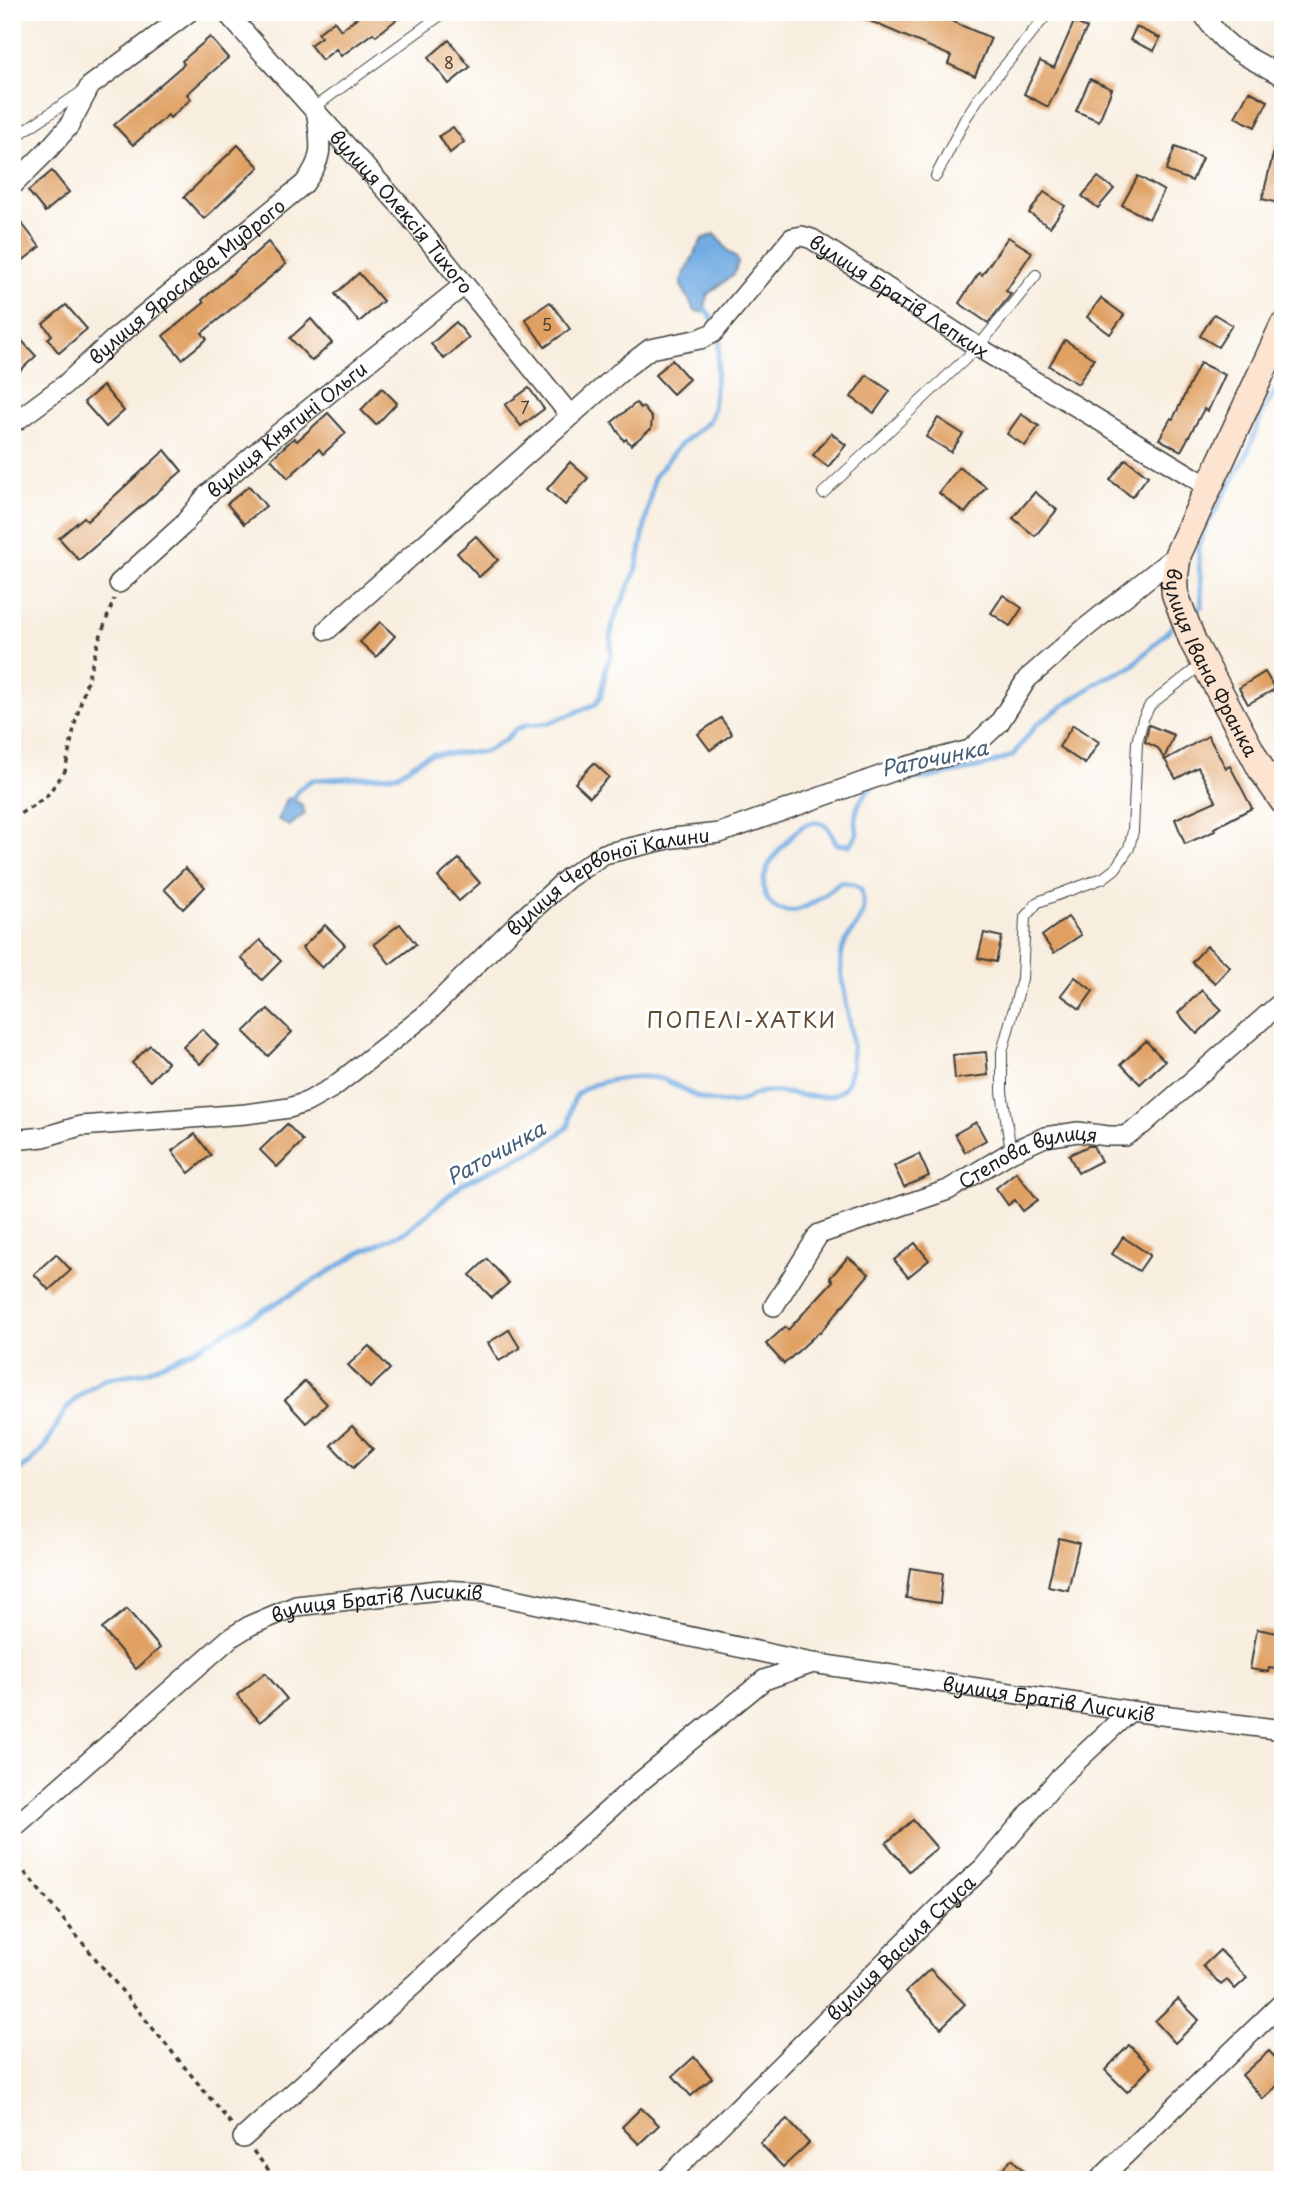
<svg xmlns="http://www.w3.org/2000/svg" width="1295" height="2192" viewBox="0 0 1295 2192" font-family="'Playpen Sans',sans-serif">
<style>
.water{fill:#72ace2;stroke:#47647f;stroke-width:2}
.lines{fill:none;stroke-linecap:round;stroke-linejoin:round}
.stream{stroke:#72ace2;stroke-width:5}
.building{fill:#e0a062}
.lane-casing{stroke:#3d3c39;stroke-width:12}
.street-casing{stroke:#3d3c39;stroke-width:22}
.secondary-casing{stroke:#3d3c39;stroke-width:29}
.path{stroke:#3d3c39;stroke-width:3.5;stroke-dasharray:5 5;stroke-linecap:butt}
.lane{stroke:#fff;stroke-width:10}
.street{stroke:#fff;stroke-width:19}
.secondary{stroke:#fde4d1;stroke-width:26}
.labels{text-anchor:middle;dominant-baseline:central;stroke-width:6;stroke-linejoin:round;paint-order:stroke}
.number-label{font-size:16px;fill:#4d3d2e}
.street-label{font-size:19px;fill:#1c1c1c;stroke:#fff}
.water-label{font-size:21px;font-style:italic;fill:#435d75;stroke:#fff}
.neighbourhood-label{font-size:21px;letter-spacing:2px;fill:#614a34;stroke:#fff}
</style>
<rect width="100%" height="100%" fill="#fff"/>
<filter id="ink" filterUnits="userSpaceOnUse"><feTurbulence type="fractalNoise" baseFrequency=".0143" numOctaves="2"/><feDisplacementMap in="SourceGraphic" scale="14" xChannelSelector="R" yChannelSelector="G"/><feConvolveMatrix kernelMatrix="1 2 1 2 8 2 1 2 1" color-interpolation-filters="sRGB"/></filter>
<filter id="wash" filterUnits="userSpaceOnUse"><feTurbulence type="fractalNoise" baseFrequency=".00686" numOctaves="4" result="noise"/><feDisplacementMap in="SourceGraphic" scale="28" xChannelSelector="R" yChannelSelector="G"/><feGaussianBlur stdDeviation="1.57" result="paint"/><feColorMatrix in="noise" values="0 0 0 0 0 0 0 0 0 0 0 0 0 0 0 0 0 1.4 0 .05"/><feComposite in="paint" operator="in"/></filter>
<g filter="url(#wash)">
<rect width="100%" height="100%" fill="#f8eedf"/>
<!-- water -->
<g class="water">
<path d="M 715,234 C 723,241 725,252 735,256 L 738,262 L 734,274 L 707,295 L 705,309 L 702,312 L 695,311 L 681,285 L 681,280 L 702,239 Z"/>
<polygon points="291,798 302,805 305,814 289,826 278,819 287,799"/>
</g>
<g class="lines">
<!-- stream -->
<g class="stream">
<polyline points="705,309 712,318"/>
<polyline points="1189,614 1202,606 1198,548 1208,524 1248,452 1262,413 1283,379"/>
<polyline points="892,781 928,778 981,767 1012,756 1037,724 1103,679 1131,667 1176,623"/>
<polyline points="294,799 298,790 312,780 397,775 424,757 433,754 485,752 505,740 515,730 526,725 549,723 596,704 601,696 606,666 611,656 611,634 613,622 637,568 654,477 679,446 709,421 713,410 720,341"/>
<path d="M 12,1474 L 30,1463 L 46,1445 L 65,1410 L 80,1395 L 104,1379 L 145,1372 L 190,1352 L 292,1294 L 361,1252 L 407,1231 L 462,1184 L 545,1145 L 569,1126 C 570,1115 570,1104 577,1095 C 588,1080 639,1075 657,1078 C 670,1079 690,1096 706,1100 C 714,1102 729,1104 737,1102 C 746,1100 753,1094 762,1092 C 783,1088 835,1110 847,1083 C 861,1052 843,1000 841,967 C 838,927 872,931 861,889 L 853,884 L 840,882 C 828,892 815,904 800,909 C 773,919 756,893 767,869 C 772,857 781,848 789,839 C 797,830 808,819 821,823 C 830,826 832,837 837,844 L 850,845 L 857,834 C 853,811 857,802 873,786"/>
</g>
</g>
<g id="blocks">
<!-- building -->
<g class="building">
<polygon points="364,12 406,12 376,36 373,33 341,56 336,49 322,60 310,45 321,37 318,33 334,21 341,30"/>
<polygon points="849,12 930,12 991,38 975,76 948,64 951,56"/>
<polygon points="1074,22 1087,28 1048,107 1024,94 1040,61 1054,68"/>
<polygon points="1136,27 1160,38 1154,51 1130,40"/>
<polygon points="210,37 228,58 187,94 191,99 170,118 168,115 133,145 114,125 184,64 182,61"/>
<polygon points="449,40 470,67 449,84 428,58"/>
<polygon points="1090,79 1112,89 1099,121 1076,111"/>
<polygon points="1249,91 1268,101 1255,127 1235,117"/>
<polygon points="453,127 464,142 450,153 439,136"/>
<polygon points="1278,135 1283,136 1283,204 1262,199"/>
<polygon points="238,145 259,167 204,219 184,197"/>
<polygon points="1175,147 1202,158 1192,181 1166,171"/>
<polygon points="52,171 69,192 45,212 28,191"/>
<polygon points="1138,176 1164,191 1149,219 1122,205"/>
<polygon points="1098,177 1114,189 1098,208 1082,196"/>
<polygon points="1044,192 1065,206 1050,227 1029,213"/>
<polygon points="20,221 40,247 12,269 12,227"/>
<polygon points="1008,237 1032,252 1006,291 1011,294 988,323 959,303 979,273 982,275"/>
<polygon points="268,242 286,264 202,333 207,339 182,359 163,336 204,303 202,300"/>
<polygon points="359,273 383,301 359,322 335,294"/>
<polygon points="1101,298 1124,315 1110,334 1087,317"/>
<polygon points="550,302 570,329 545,347 525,319"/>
<polygon points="66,305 87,329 59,353 48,339 52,335 43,324"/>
<polygon points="1214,314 1232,325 1218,347 1200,336"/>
<polygon points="311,319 332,343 312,361 290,338"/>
<polygon points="456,322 469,338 444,359 431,344"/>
<polygon points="12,330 36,356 12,378"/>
<polygon points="1065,340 1094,359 1078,384 1049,366"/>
<polygon points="672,360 689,379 673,394 655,375"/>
<polygon points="1200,363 1225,375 1208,411 1204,409 1181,451 1159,439 1171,418 1173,419"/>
<polygon points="867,375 890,391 874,413 851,397"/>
<polygon points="103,386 124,411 106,427 84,402"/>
<polygon points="382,388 397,403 376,425 361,410"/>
<polygon points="529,388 544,409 521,426 505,405"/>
<polygon points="636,403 641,408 643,407 652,418 651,429 631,445 626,439 624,441 612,422"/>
<polygon points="328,413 346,433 323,454 319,449 288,478 271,459 294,438 297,441"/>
<polygon points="1021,414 1039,426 1025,446 1007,434"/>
<polygon points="938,418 963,434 951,452 926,437"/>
<polygon points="831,433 846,445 828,467 813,455"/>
<polygon points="165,450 182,471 79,560 59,538 84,517 87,521"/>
<polygon points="1126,459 1148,476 1132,497 1110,480"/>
<polygon points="570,462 588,478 565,505 547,489"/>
<polygon points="959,467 986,487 965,513 939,493"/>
<polygon points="249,486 266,506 244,524 227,504"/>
<polygon points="1035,492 1057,510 1035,536 1013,518"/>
<polygon points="476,536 498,560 479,577 457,553"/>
<polygon points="1003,595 1022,608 1010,626 991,613"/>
<polygon points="380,622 395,636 376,657 360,642"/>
<polygon points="1265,672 1275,689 1248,704 1239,688"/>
<polygon points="721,718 732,734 710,750 698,734"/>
<polygon points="1073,725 1099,742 1085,764 1059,747"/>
<polygon points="1149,725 1174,735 1164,759 1158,748 1145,742"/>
<polygon points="1208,736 1226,768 1230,766 1252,808 1214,828 1215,831 1185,844 1175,819 1216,801 1198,767 1176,779 1165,760"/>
<polygon points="594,763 609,777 590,797 575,783"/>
<polygon points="459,859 480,883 459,901 438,877"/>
<polygon points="185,868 205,887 183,909 164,889"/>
<polygon points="1068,917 1081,935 1054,953 1042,936"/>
<polygon points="400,924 416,944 390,964 374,944"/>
<polygon points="325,925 345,945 322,968 302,948"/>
<polygon points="984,933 1002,937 996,962 978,958"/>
<polygon points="260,940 281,961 262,980 241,958"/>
<polygon points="1207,946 1230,967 1215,983 1192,962"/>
<polygon points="1075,977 1093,991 1080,1009 1061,995"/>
<polygon points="1202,990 1222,1010 1197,1034 1178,1013"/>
<polygon points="268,1009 292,1032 268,1056 244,1032"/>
<polygon points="202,1029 218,1045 200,1064 183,1047"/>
<polygon points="1146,1041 1165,1061 1140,1084 1121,1064"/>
<polygon points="150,1045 168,1063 150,1081 132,1063"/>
<polygon points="986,1052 988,1075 955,1079 953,1055"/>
<polygon points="976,1122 986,1140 965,1152 955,1134"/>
<polygon points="287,1124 303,1141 277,1167 260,1150"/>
<polygon points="195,1134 211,1155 189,1173 172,1151"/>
<polygon points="1088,1146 1093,1146 1101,1161 1078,1173 1069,1155"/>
<polygon points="919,1154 929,1176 904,1187 894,1166"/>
<polygon points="1016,1172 1038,1200 1023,1211 1015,1200 1008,1205 996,1188"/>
<polygon points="1123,1237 1150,1255 1139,1271 1112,1254"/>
<polygon points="915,1243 929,1260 908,1277 894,1260"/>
<polygon points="56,1254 71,1270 49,1290 34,1274"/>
<polygon points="848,1257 869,1274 820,1333 819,1332 784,1364 766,1344 785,1327 788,1330 833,1281 830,1278"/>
<polygon points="487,1259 509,1283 492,1298 470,1275"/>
<polygon points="509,1330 520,1348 499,1361 488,1343"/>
<polygon points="369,1346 390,1369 370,1388 348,1365"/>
<polygon points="305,1381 327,1404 306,1423 285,1400"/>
<polygon points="352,1426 373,1449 353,1468 331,1445"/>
<polygon points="1059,1538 1079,1543 1068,1590 1048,1586"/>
<polygon points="910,1568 943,1573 940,1603 906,1598"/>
<polygon points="127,1609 160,1648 136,1669 102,1629"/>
<polygon points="1257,1629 1283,1634 1283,1670 1269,1668 1268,1672 1250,1669"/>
<polygon points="265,1673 287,1699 260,1722 237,1695"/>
<polygon points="913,1820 937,1848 909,1871 886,1843"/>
<polygon points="1220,1950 1247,1978 1235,1989 1227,1980 1221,1985 1203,1966"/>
<polygon points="930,1969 965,2004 941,2028 906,1992"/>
<polygon points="1178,1999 1199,2020 1175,2043 1155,2021"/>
<polygon points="1129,2045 1151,2067 1127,2092 1105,2070"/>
<polygon points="1269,2051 1283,2066 1283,2080 1263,2099 1242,2075"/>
<polygon points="694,2057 712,2078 691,2096 673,2076"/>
<polygon points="641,2108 659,2125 639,2144 622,2127"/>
<polygon points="787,2119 809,2143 783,2167 760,2143"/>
<polygon points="1012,2159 1033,2180 991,2180"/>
</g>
</g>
</g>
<g filter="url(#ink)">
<use href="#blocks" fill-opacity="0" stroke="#3d3c39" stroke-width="2"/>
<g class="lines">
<!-- lane casing -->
<g class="lane-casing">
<g id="lane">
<polyline points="312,109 445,12"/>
<polyline points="12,139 83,91"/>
<polyline points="936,176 965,119 980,96 1049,12"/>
<polyline points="823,493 978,347 1036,275"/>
<polyline points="1011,1152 1002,1092 1002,1052 1022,979 1025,917 1038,902 1103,878 1115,869 1129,848 1133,831 1137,742 1143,719 1150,705 1202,664"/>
</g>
</g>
<!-- street casing -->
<g class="street-casing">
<g id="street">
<path id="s1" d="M 226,12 L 405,211 L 570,415"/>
<path d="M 1202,12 C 1224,49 1246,56 1283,76"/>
<polyline points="12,186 48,150 69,126 90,86 189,12"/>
<path id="s2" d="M 12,424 L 66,384 L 113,340 L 304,184 C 324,158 321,147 317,116"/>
<path id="s3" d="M 119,583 L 183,525 L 207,495 L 278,434 L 464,285"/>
<path id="s4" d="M 327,630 L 625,368 L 650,349 L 700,339 L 713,333 L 792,238 L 802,236 L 812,239 L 978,347 L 1209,487"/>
<path id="s5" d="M 12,1140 L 44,1137 L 80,1126 L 246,1114 L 289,1108 L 307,1102 L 332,1088 L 424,1016 L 518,923 L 568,878 L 604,854 L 673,838 L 720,833 L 905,767 L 970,750 L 999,723 L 1027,679 L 1083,630 L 1178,554"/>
<path id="s6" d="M 774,1306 L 819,1234 L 948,1190 L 1011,1152 L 1045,1137 L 1078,1132 L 1108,1136 L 1125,1136 L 1143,1124 L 1283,1001"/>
<path id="s7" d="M 12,1829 L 230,1638 L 251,1625 L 296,1606 L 439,1590 L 483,1592 L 812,1663"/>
<path id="s8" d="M 243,2138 L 635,1786 L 764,1680 L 813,1663 L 1130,1711 L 1283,1730"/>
<path id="s9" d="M 665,2180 L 943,1904 L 983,1868 L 1060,1777 L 1130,1711"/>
<polyline points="1099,2180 1283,2002"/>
</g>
</g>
<!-- secondary casing -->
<g class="secondary-casing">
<g id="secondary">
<path id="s10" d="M 1283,326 L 1178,554 L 1174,582 L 1175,594 L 1193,642 L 1261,769 L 1283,801"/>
</g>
</g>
<!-- path -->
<g class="path">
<polyline points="12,819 46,797 65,771 76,719 99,640 114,599"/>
<polyline points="12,1857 233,2126"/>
<polyline points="253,2151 277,2180"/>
</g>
<!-- lane -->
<use href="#lane" class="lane"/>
<!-- street -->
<use href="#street" class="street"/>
<!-- secondary -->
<use href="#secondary" class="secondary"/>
</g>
</g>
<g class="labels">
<!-- number labels -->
<g class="number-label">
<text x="449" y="62">8</text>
<text x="547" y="324">5</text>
<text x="525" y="407">7</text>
</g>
<!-- street labels -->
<g class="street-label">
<text stroke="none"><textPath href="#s1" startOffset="266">вулиця Олексія Тихого</textPath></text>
<text stroke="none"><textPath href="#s2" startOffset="226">вулиця Ярослава Мудрого</textPath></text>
<text stroke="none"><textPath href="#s4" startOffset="742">вулиця Братів Лепких</textPath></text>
<text stroke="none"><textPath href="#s3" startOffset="228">вулиця Княгині Ольги</textPath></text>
<text stroke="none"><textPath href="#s10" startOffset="368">вулиця Івана Франка</textPath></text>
<text stroke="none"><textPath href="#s5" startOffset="679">вулиця Червоної Калини</textPath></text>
<text stroke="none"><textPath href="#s6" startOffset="310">Степова вулиця</textPath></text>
<text stroke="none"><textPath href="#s7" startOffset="444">вулиця Братів Лисиків</textPath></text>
<text stroke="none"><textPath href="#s8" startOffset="984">вулиця Братів Лисиків</textPath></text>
<text stroke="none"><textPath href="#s9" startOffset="331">вулиця Василя Стуса</textPath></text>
</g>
<!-- water labels -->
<g class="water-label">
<text transform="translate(934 757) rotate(-12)">Раточинка</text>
<text transform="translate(495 1152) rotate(-29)">Раточинка</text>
</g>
<!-- neighbourhood labels -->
<g class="neighbourhood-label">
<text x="742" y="1019">ПОПЕЛІ-ХАТКИ</text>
</g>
</g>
<!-- margin -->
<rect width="1295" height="2192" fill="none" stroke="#fff" stroke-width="42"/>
</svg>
